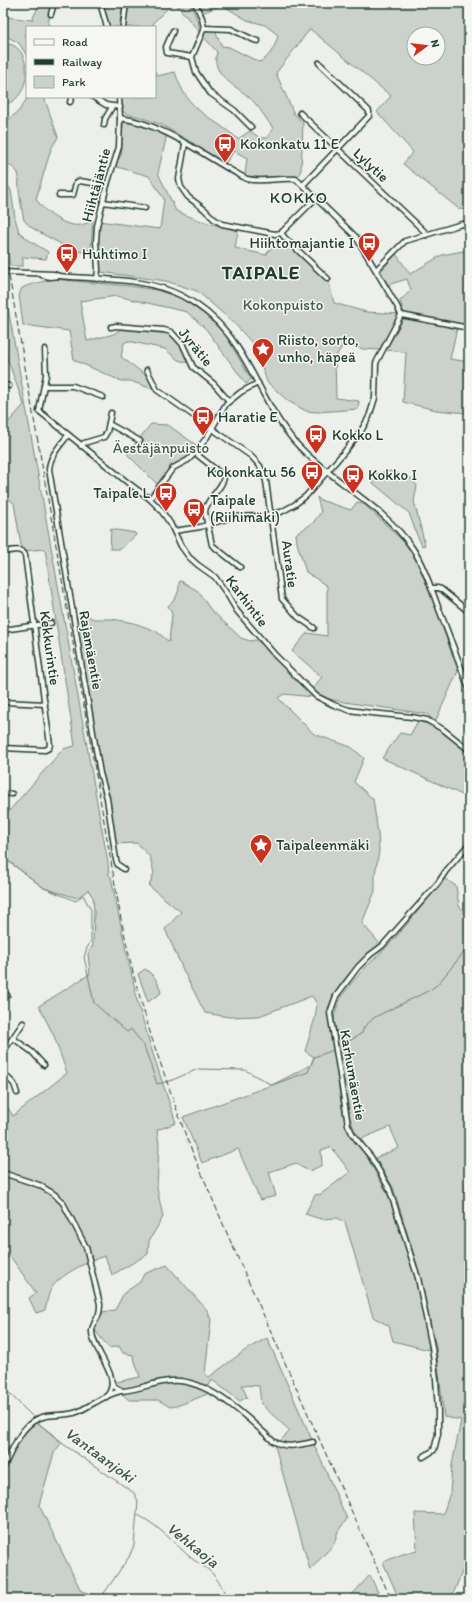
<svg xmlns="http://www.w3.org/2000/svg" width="472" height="1602" viewBox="0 0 472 1602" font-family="Itim,sans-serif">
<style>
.green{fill:#cbd2cc;stroke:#758880;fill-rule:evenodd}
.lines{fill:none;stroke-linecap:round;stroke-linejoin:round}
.stream{stroke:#6c7e77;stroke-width:1}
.minor-casing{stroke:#1f3d34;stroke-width:7}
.minor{stroke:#f6f6f2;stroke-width:4}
.rail{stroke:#1f3d34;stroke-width:1;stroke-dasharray:6 3;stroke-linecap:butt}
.labels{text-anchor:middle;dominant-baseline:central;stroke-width:3;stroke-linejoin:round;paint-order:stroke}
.poi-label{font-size:15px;fill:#1f3d34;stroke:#f6f6f2;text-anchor:start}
.street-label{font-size:15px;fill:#1f3d34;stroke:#f6f6f2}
.park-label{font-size:15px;fill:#415b52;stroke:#f6f6f2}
.neighbourhood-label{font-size:16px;letter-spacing:1px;fill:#1f3d34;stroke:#f6f6f2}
.water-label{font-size:16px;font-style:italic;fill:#3f5850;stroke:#f6f6f2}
.district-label{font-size:19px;font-weight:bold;letter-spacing:1px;fill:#1f3d34;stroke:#f6f6f2}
</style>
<rect width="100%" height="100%" fill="#edefea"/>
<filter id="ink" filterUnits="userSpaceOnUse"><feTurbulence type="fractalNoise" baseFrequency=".025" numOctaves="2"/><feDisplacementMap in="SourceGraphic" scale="8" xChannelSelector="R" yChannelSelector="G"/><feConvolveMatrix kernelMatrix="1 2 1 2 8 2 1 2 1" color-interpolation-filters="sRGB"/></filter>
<g filter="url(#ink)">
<!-- green -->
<g class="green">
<polygon points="40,3 51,3 48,27 27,27 25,36 27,37 27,56 19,43 6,36 5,17 32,20"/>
<polygon points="100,3 123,3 119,27 107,27"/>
<polygon points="128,3 134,4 173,3 154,22 152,27 125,27"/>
<polygon points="175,3 190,3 198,21 201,34"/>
<path d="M 198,3 L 469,3 L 469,210 L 459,209 L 403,164 L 413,152 L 377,112 L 391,96 L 310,29 L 276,73 L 294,114 L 303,123 L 301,170 L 297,178 L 287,176 L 250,178 L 245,175 L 247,158 L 234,151 L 226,163 L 162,125 L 140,117 L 126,114 L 122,110 L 120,97 L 155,97 L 155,71 L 157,76 L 175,72 C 188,113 209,114 238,139 L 250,131 L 260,138 L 267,138 L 273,128 C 267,120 261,110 254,102 C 242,88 209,77 217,52 L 203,36 L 206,30 L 216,30 L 217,36 L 222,46 L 229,47 L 259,62 C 269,59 276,45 278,35 L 265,25 L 247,20 L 222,5 L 202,13 ZM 414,34 L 438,34 L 438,58 L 414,58 Z"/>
<path d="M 9,44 C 32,48 33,97 6,104 L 3,103 L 3,55 L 5,45 Z"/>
<path d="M 28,97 L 44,97 L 58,137 L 51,149 L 36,199 C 44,212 66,228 81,225 C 85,224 90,222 93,220 L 91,249 L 83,252 L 70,251 C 59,240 32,232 24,220 C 23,217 19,193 19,189 C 18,184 20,178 18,173 C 16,169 10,166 7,163 L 3,134 L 4,126 L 9,119 L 18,112 Z"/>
<polygon points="123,122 150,126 167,134 158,173 176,211 198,220 238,231 235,248 266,255 281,233 328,279 334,303 366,312 400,314 379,350 363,349 344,343 335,358 336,398 359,401 358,409 317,412 306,411 288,401 267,382 255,346 233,322 197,291 166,281 101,272 98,240 98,221 160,229 164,199 149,176 114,166 121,155"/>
<polygon points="3,158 7,185 11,190 15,218 19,232 30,241 48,252 46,259 23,257 23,266 10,266 3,226"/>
<polygon points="468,250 469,250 469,326 404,313 400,301 411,290 407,279 387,285 381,271 396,254 410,274 442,255"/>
<polygon points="53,279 129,286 156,290 181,298 208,317 226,336 251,379 246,384 206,329 187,312 117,296 80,301 87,341 114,334 121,329 170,334 183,349 189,363 178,360 165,349 128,341 124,343 121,357 150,378 152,389 131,381 121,381 74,360 69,331 23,325 19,295 22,288 29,285"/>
<path d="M 3,280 L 108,863 L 109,875 L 111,877 L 125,946 L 135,989 L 134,990 L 153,1054 L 176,1123 L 157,1130 L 159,1144 L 157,1188 L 163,1217 L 149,1241 L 148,1254 L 112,1275 L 105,1256 C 90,1260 56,1276 50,1291 C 47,1297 47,1304 45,1310 L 36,1313 L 29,1298 L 36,1293 L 10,1256 L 5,1259 L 3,1256 L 3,1100 L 13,1116 L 67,1073 L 54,1036 L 39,1006 L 90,974 L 88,954 L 93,945 L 94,912 L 93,897 L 88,890 L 77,898 L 44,888 L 3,857 L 3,818 L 63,749 L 75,746 L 45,549 L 22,551 L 14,503 L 3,495 L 3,428 L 24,405 L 3,347 Z"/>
<polygon points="404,318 457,328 450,359 469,362 469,400 466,413 436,410 403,402 406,352 386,350"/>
<polygon points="151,424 168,425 199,447 195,453 173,468 159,486 127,454"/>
<polygon points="391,471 412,479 417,486 414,501 425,545 422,546 417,535 409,513 372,482 374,474"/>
<polygon points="317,497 320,500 351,510 357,502 365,505 404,542 414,556 429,589 458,671 435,722 427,714 344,702 324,698 312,689 322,677 292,651 307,633 327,636 327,586 306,572 297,543 296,534 313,523 321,512"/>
<polygon points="111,529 135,533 136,535 120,549 110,549"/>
<path d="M 181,581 L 198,591 L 210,609 L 241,638 L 250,641 L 255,640 L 261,643 L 314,697 L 284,694 L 278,698 L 314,734 L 351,747 L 364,758 L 354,782 L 373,799 L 378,833 L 379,851 L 375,874 L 375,891 L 362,923 L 380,944 C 359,962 338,981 328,1008 L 342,1108 L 347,1128 L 368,1159 L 390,1198 L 415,1277 L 428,1336 L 429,1350 L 393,1341 L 389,1326 L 373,1317 L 345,1222 L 337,1218 L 321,1219 L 305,1214 L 315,1195 L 321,1194 L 350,1172 L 331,1147 L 321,1150 L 322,1165 L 310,1171 L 301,1167 L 296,1163 L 269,1172 L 276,1196 L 260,1200 L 238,1149 L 202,1163 L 183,1117 L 272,1085 L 311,1065 L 314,1057 L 305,1051 L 315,1018 L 317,1004 L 312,996 L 259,1016 L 229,1017 L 205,1013 L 184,972 L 165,929 L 181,912 L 149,886 L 154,873 L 150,857 L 137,843 L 115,844 L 73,619 L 86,615 L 94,619 L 112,619 L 134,623 L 156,631 L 169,642 L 172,614 L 168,606 C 176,600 180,591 179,582 Z"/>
<polygon points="418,721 434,726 469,753 469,798 382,758 400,733 410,735"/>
<path d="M 444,878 L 456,886 L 459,906 L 469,916 L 469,1563 L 466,1562 L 451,1599 L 399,1599 L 383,1562 L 403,1554 L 417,1551 L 415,1513 L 443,1514 L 450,1493 L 452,1465 L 461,1420 L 444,1417 L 436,1347 L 417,1265 L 393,1187 L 375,1158 L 399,1148 L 390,1127 L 361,1139 L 355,1131 L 350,1119 L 334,1021 C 335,989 377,959 397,936 C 413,918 428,898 444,878 Z"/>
<path d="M 145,969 C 155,976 158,981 161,993 L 148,1002 L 138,974 Z"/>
<polygon points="167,1265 207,1310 211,1320 205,1373 209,1377 247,1349 267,1338 347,1519 338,1531 334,1544 310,1570 275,1446 290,1431 261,1404 259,1386 242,1385 247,1397 240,1401 212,1380 207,1389 210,1393 177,1406 170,1407 158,1400 129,1400 121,1393 122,1391 112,1383 140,1377 133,1355 123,1353 119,1346 109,1348 94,1329 95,1325 102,1312 115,1310 124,1293 140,1282 144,1274"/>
<polygon points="33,1419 62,1442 54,1453 39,1505 81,1591 101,1597 100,1599 3,1599 3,1443 10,1448"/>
<polygon points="370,1575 381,1599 348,1599"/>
</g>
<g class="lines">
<!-- stream -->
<g class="stream">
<polyline points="3,857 44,888 76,901 83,895 91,910 91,941 87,948 84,957 94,1003 127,1032 131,1029 144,1046 157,1084 170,1081 198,1069 245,1070 272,1085 308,1072 314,1057 334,1050"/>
<polyline points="337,1049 362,1033 364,1027 375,1017 430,990 438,984 469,946"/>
<polyline points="3,1387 35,1419"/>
<polyline points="37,1422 63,1444 134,1493 138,1501 134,1545 129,1557 100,1599"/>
<path d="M 138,1515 C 158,1525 174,1543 191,1558 C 199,1564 209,1568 215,1577 C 221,1584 224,1591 227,1599"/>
</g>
<!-- minor casing -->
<g class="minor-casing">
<g id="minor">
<polyline points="100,3 107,27"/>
<polyline points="195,3 202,18 204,28 192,57 196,72 210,93 234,110 251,127"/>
<polyline points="51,14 54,3"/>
<polyline points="123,27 126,3"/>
<polyline points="204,28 231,29 254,40 258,41"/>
<polyline points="173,31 166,47 167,53 192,57"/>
<polyline points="3,47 3,3"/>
<polyline points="93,97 106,105 120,107"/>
<polyline points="70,102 72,97"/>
<polyline points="300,113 424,231 426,235"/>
<path d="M 120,118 C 166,124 206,158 247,179 C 263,183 280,177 296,179 L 356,237 L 397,306 L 401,315 L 376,363 L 375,398 L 369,417 L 361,431 L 345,451 L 306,496 L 294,505 L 281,512 L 262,516 L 233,517 L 200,527 L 174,531"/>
<polyline points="104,125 105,119 112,107"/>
<polyline points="185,144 179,179 181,187 188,197 204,209 214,219 222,224 275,234 281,233"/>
<polyline points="303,185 369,116 369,111 366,108 319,63"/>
<polyline points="59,195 73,195 76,183 79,181 107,185"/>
<polyline points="103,202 145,208"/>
<polyline points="281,233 285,238 328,279"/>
<polyline points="281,233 316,198"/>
<polyline points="376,270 405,241 462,224 469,225"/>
<path d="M 3,272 L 54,274 L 59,276 C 99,280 145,277 182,296 C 247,329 252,392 295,442 C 331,482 383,504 413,549 C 424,566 430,585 437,604 C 448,632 458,660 469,689"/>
<polyline points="42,275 50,277 59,276"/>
<polyline points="97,279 98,269 96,241 97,226 107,185 119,147 120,118 119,97"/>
<polyline points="401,315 469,328"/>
<polyline points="111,327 116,326 164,330 171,332 175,336 183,345 193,367 214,384 229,401"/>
<polyline points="45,349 46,375 39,411 127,482 150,499 160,509 170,523 181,546 189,557 198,565 215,577 227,594 237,611 275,655 316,696 334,705 349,710 371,713 412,717 427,720 444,730 469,750"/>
<polyline points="147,370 157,390 251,456 260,466 266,481 282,599 298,617 314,628"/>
<polyline points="3,384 9,386"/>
<polyline points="44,386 73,386 103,397"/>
<polyline points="109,424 140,441"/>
<path d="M 68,435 C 60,446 50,455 49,469 L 80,656 L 100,773 L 107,798 L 116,860 L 118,865 L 124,869"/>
<polyline points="81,446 84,443 104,437 107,432 111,413"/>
<path d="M 195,453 L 224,476 C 224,488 206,498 205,512 L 212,545 L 240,567"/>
<polyline points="150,499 173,468 188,460 195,453 207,437 226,404 241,392 258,383"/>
<path d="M 3,552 C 11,551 21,547 25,555 L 50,745 L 49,748 L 45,750 L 3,748"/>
<polyline points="431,588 437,588 441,589 469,612"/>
<polyline points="3,630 51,623"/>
<polyline points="3,702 45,704"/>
<polyline points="3,793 12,794"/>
<polyline points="3,998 7,995"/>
<polyline points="13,1038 32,1052 44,1065"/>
<polyline points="3,1052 23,1023"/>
<polyline points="3,1073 14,1084 17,1093"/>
<path d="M 3,1173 L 39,1185 L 54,1194 L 63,1203 L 86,1247 L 100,1304 C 100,1308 100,1312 98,1316 C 96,1320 93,1325 92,1330 C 91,1351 125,1378 106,1397"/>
<path d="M 112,1383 L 115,1387 L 122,1391 C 138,1390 154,1382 170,1381 C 207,1377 248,1418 273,1441 C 287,1449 298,1445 313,1442"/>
<polyline points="423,1457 434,1450 438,1434 438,1411 436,1379 432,1347 418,1278 389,1188 371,1157 353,1135 348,1125 330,1013 336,996 358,967 370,955 382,946 438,883 446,871 469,844"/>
<path d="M 3,1468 C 14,1448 21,1421 46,1416 C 56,1414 67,1416 77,1412 C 91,1406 105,1394 121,1391"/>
</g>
</g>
<!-- minor -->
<use href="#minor" class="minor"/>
<!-- rail -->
<polyline class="rail" points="3,241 121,919 133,973 152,1039 187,1139 229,1238 391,1599"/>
</g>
</g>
<!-- icons -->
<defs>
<g id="bus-pin" transform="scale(1.15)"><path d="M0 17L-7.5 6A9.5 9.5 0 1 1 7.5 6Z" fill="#c8321e" stroke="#f6f6f2"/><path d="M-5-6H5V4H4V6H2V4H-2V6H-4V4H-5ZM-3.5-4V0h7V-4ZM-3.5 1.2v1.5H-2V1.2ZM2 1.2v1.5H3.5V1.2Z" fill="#fff"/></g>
<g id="sight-pin" transform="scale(1.15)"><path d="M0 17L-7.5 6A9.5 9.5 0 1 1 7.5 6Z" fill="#c8321e" stroke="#f6f6f2"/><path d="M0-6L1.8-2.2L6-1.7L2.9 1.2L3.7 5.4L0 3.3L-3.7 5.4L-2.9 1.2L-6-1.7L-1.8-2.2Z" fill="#fff"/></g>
</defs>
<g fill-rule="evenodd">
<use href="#bus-pin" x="225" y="144"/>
<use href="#bus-pin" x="369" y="243"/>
<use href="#bus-pin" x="67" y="254"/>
<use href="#sight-pin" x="263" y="349"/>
<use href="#bus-pin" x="203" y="417"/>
<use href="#bus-pin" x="316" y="435"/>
<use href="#bus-pin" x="312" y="472"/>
<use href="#bus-pin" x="353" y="475"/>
<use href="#bus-pin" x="166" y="493"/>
<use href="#bus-pin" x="194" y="509"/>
<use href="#sight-pin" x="261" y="845"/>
</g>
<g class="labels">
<!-- poi labels -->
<g class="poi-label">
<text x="240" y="144">Kokonkatu 11 E</text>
<text x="354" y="243" text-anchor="end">Hiihtomajantie I</text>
<text x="82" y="254">Huhtimo I</text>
<text x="278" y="340">Riisto, sorto,<tspan x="278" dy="17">unho, häpeä</tspan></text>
<text x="218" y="417">Haratie E</text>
<text x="332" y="435">Kokko L</text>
<text x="296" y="472" text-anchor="end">Kokonkatu 56</text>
<text x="368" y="475">Kokko I</text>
<text x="150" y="493" text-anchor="end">Taipale L</text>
<text x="210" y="500">Taipale<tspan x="210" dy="17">(Riihimäki)</tspan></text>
<text x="276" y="845">Taipaleenmäki</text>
</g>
<!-- street labels -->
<g class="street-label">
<text transform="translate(371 165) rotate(43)">Lylytie</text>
<text transform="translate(96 185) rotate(-75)">Hiihtäjäntie</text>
<text transform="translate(196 347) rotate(51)">Jyrätie</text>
<text transform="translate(290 564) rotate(82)">Auratie</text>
<text transform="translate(247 601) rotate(53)">Karhintie</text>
<text transform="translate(50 648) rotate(82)">Kekkurintie</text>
<text transform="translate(91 650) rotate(80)">Rajamäentie</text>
<text transform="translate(353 1075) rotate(80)">Karhumäentie</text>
</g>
<!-- park labels -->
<g class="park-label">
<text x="283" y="305">Kokonpuisto</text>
<text x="161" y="448">Äestäjänpuisto</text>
</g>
<!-- neighbourhood labels -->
<g class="neighbourhood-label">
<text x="299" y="197">KOKKO</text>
</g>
<!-- water labels -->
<g class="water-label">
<text transform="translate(100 1455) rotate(36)">Vantaanjoki</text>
<text transform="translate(193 1545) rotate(39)">Vehkaoja</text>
</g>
<!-- district labels -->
<g class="district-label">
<text x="261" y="272">TAIPALE</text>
</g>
</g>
<!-- margin -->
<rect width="472" height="1602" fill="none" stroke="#f6f6f2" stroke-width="16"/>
<rect x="8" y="8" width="456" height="1586" fill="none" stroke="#1f3d34" stroke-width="1.5" filter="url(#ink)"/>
<!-- legend -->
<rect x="26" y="26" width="130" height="72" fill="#f6f6f2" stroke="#a0aca6"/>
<rect x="34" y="39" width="20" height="6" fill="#f6f6f2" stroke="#a0aca6"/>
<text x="62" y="46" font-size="12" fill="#1f3d34">Road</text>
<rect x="34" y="59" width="20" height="6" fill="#1f3d34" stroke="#a0aca6"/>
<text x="62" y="66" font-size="12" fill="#1f3d34">Railway</text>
<rect x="34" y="76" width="20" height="12" fill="#cbd2cc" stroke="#a0aca6"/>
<text x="62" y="86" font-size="12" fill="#1f3d34">Park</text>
<!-- north arrow -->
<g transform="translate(426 46) rotate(75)"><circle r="19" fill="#f6f6f2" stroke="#a0aca6"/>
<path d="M0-3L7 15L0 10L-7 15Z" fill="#c8321e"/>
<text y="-6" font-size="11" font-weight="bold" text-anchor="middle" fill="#1f3d34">N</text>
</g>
</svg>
